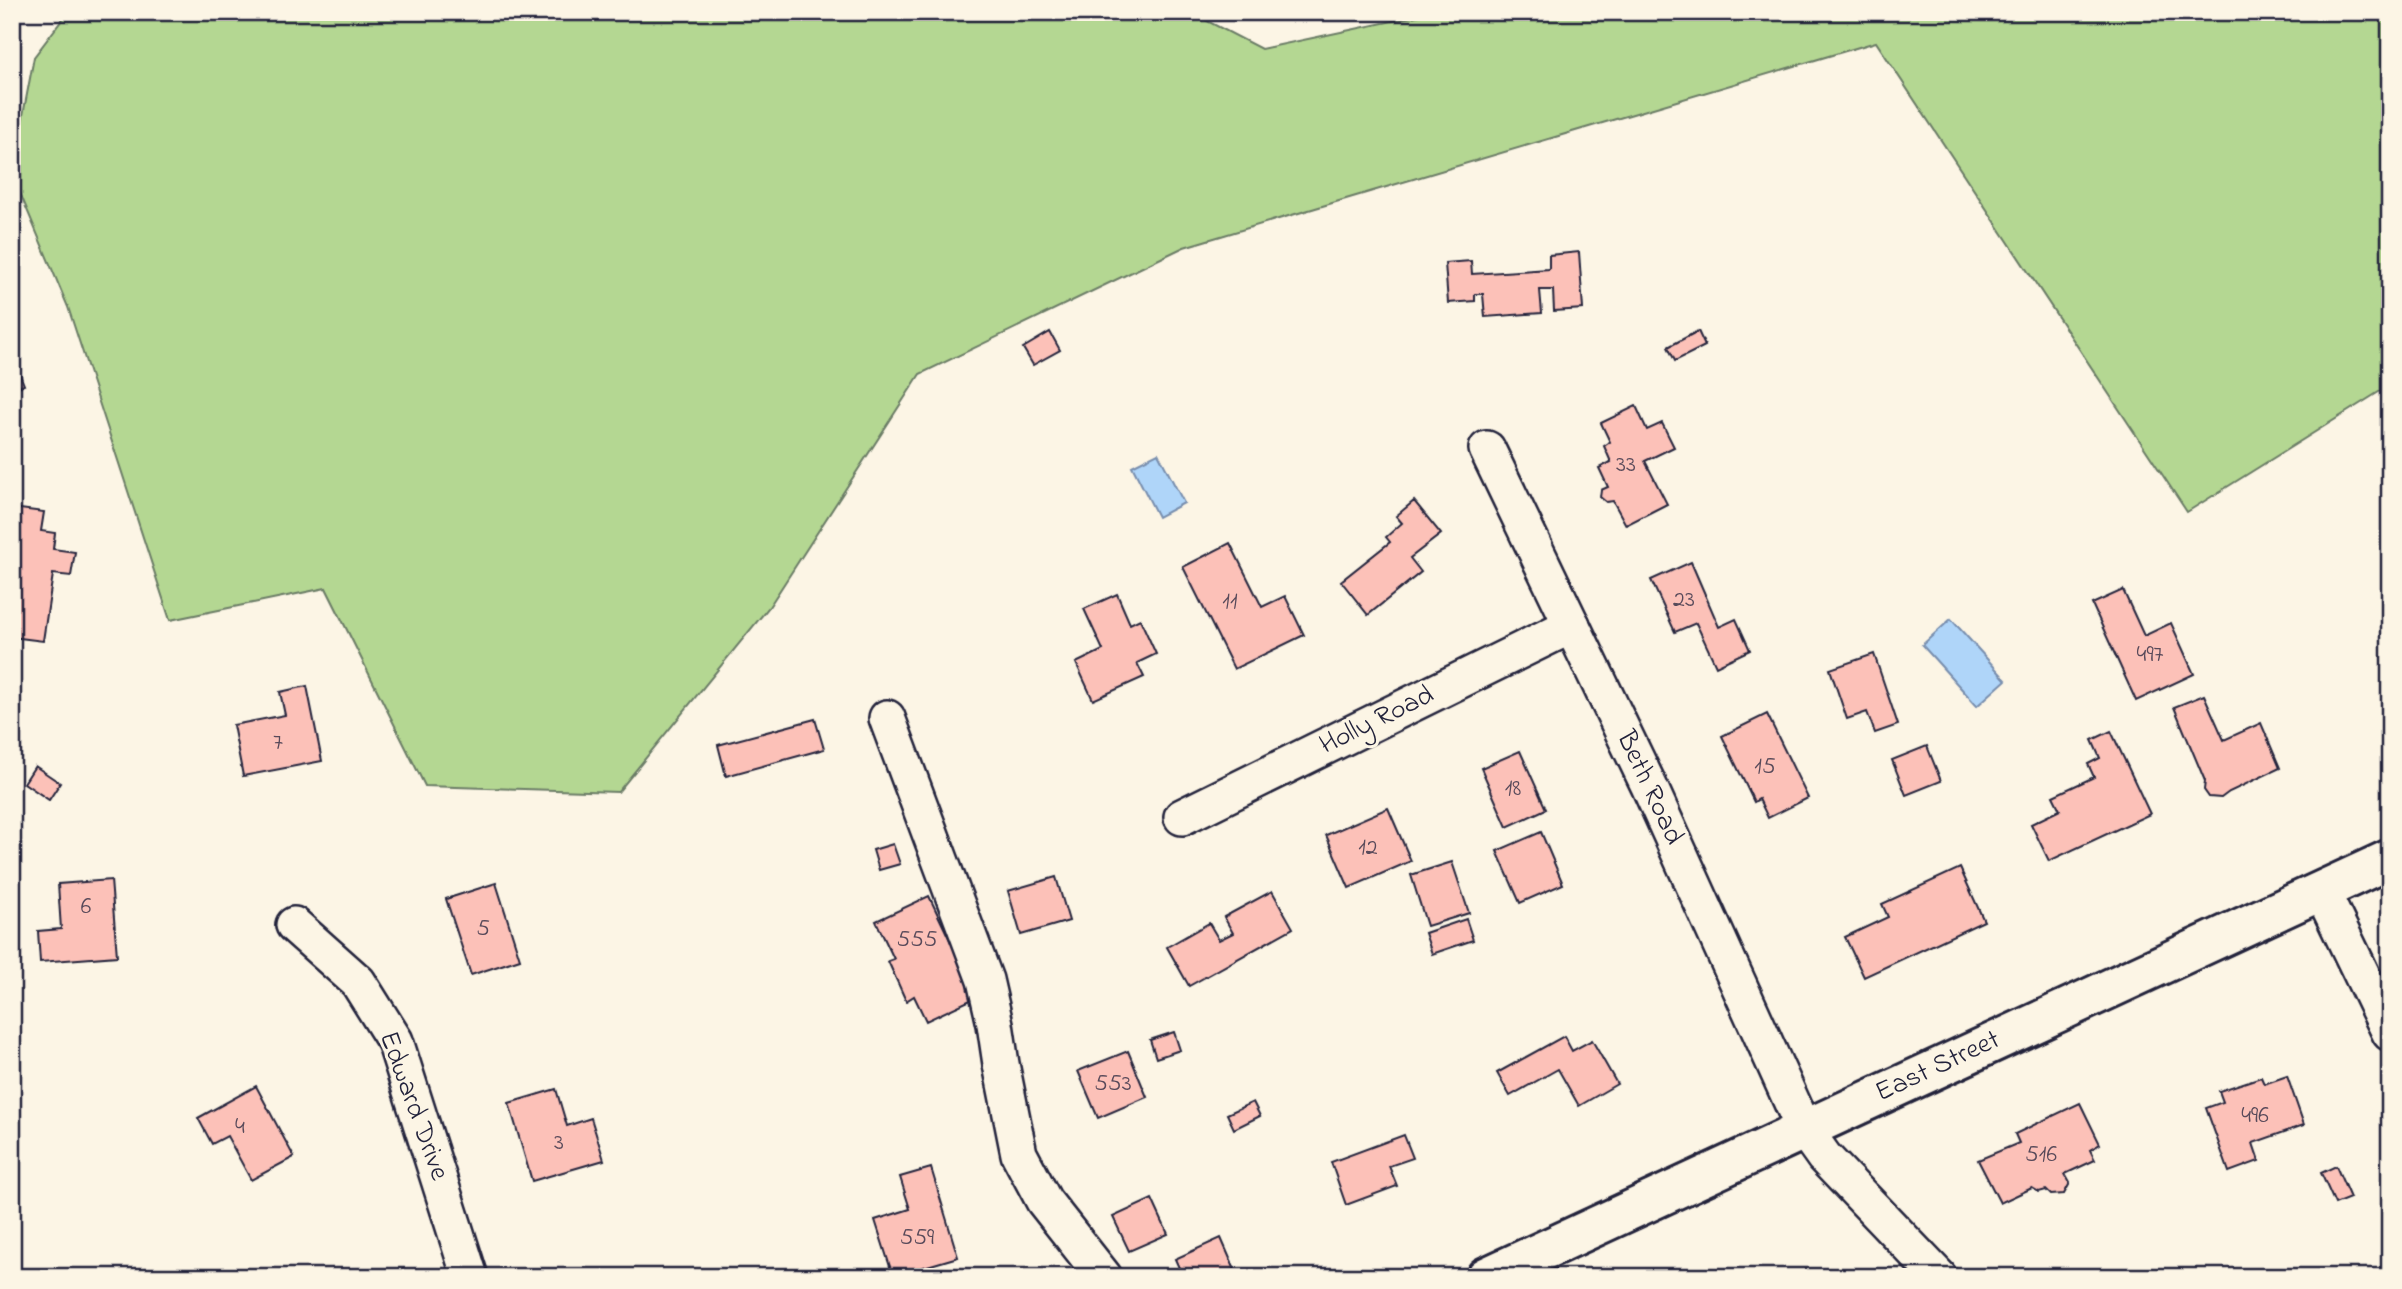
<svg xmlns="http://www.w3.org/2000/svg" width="2402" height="1289" viewBox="0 0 2402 1289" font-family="'Indie Flower',sans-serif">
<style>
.green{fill:#b4d792;stroke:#6b7c66;stroke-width:2}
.water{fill:#afd5f9;stroke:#778dad;stroke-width:2}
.building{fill:#fcc1b8;stroke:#22223b;stroke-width:2}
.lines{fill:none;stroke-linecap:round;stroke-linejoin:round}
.minor-casing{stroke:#22223b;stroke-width:40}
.tertiary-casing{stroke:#22223b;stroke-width:44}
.minor{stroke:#fcf5e5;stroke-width:35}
.tertiary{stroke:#fcf5e5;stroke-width:38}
.labels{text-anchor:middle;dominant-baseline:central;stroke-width:6;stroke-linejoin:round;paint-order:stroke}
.number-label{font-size:24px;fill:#584a5a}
.street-label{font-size:28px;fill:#22223b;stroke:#fcf5e5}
</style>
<rect width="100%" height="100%" fill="#fcf5e5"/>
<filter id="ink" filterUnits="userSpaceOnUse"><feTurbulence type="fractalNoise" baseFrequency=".0143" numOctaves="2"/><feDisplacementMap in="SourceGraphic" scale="14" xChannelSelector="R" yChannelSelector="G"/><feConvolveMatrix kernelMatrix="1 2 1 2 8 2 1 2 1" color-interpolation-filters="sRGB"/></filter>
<g filter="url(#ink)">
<!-- green -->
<polygon class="green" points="68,12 1190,12 1261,49 1435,12 2390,12 2390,385 2187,512 1876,42 1184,247 920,374 769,607 618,792 425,786 326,588 170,620 68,307 12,174 34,57"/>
<!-- water -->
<g class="water">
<polygon points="1158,453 1184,503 1158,517 1132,466"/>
<polygon points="1951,619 2006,680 1977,706 1922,645"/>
</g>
<!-- building -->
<g class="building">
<polygon points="1579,252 1583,309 1554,311 1553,290 1540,290 1542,313 1485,317 1483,294 1475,294 1475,301 1448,303 1445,263 1471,261 1472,274 1549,269 1549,255"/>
<polygon points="1698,331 1705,346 1675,361 1668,347"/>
<polygon points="1050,332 1060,350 1033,365 1023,348"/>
<polygon points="15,362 24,385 12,389 12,363"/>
<polygon points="1636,406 1647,430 1662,423 1674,447 1645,461 1667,504 1626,525 1613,501 1606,502 1600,497 1601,490 1608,487 1599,468 1611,462 1604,446 1610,442 1601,423"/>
<polygon points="1414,501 1441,534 1410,558 1421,572 1368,615 1341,581 1390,542 1386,537 1402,523 1396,516"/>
<polygon points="12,508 44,512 41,531 55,533 53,549 75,552 71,576 53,574 43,641 12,637"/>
<polygon points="1230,543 1262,607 1285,596 1304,635 1234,669 1183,567"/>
<polygon points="1691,562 1719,627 1736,619 1750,650 1716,666 1696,623 1675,632 1651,580"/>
<polygon points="2123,590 2144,636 2171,623 2194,674 2136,701 2092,604"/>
<polygon points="1117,594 1130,624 1140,619 1156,654 1137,663 1144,677 1093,700 1076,663 1103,650 1084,609"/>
<polygon points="1874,654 1898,725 1875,733 1867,712 1847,719 1830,669"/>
<polygon points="307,686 322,761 243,776 233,725 285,715 280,692"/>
<polygon points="2204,695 2224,740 2261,723 2280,768 2229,792 2221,798 2209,797 2204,790 2205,781 2174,707"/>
<polygon points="1767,714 1808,798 1768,818 1759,799 1754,802 1722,736"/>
<polygon points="815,719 824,749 726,776 718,745"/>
<polygon points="2111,731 2150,814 2049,861 2031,824 2060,810 2053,796 2094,777 2088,764 2100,758 2092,740"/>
<polygon points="1927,746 1941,781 1906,795 1892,760"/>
<polygon points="1520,751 1546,809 1507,827 1481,768"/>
<polygon points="35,766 60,783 49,800 24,783"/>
<polygon points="1388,808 1411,861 1349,888 1326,835"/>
<polygon points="1541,832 1563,884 1520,903 1497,851"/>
<polygon points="893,844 900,864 879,870 873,850"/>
<polygon points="1452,862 1469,913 1427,926 1411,875"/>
<polygon points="1960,868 1984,921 1864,977 1845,937 1888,917 1882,904"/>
<polygon points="1056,877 1069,921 1021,935 1008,891"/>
<polygon points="111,880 117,956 40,962 38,931 61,929 58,884"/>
<polygon points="496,883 520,959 471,975 446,899"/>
<polygon points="1272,891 1293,928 1189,986 1167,947 1209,923 1219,940 1233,933 1224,917"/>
<polygon points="929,896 977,997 926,1021 914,996 906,1001 888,961 894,959 876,921"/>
<polygon points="1466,919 1473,940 1432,954 1425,933"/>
<polygon points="1174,1032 1180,1050 1156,1058 1150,1040"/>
<polygon points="1564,1036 1572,1051 1592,1040 1617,1084 1579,1106 1558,1069 1510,1096 1497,1073"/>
<polygon points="1128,1051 1147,1097 1098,1118 1078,1071"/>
<polygon points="2287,1076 2304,1125 2253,1143 2259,1161 2229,1172 2206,1108 2223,1102 2219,1091 2261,1077 2264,1084"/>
<polygon points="256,1086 294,1157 251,1180 227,1136 212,1144 198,1118"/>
<polygon points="556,1089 567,1126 591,1118 604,1160 532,1181 509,1103"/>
<polygon points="1253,1102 1260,1116 1234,1129 1227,1114"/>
<polygon points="2080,1103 2100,1144 2090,1150 2095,1160 2065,1174 2070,1183 2064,1194 2051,1195 2046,1190 2039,1192 2032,1188 2000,1203 1978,1160 2019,1143 2015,1134"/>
<polygon points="1404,1135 1413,1158 1389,1166 1397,1186 1346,1205 1331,1162"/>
<polygon points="2336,1166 2350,1198 2335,1204 2321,1173"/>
<polygon points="931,1168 958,1257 893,1276 875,1220 910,1209 900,1177"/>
<polygon points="1152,1199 1168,1234 1129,1251 1113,1217"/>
<polygon points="1221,1238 1238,1277 1183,1277 1175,1259"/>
</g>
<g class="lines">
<!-- minor casing -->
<g class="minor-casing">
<g id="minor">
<polyline points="1487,449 1649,786 1804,1129 1824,1157 1939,1277"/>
<polyline points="887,718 985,980 995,1024 1001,1064 1019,1154 1044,1201 1104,1277"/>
<polyline points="1182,817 1572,625"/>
<polyline points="2321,890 2390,1033"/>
<polyline points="294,925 358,982 395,1041 470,1277"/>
</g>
</g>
<!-- tertiary casing -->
<g class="tertiary-casing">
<polyline id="tertiary" points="1486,1277 2390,859"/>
</g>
<!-- minor -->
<use href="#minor" class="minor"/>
<!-- tertiary -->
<use href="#tertiary" class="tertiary"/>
</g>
</g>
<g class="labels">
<!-- number labels -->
<g class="number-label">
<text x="1626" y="465">33</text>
<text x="1684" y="600">23</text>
<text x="1230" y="602">11</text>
<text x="2150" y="655">497</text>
<text x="278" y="743">7</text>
<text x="1765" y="767">15</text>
<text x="1513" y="789">18</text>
<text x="1368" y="848">12</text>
<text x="86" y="907">6</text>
<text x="483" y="929">5</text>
<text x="917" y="940">555</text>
<text x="1113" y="1084">553</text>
<text x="2255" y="1116">496</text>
<text x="240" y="1127">4</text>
<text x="559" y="1143">3</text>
<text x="2041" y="1155">516</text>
<text x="917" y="1238">559</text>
</g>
<!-- street labels -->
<g class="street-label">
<text transform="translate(1377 721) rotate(-26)">Holly Road</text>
<text transform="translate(1649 788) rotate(65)">Beth Road</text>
<text transform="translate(1938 1067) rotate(-25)">East Street</text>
<text transform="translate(413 1106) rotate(70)">Edward Drive</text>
</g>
</g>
<!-- margin -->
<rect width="2402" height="1289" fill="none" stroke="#fcf5e5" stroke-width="42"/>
<rect x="21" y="21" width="2360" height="1247" fill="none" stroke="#22223b" stroke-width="2.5" filter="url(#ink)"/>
</svg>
